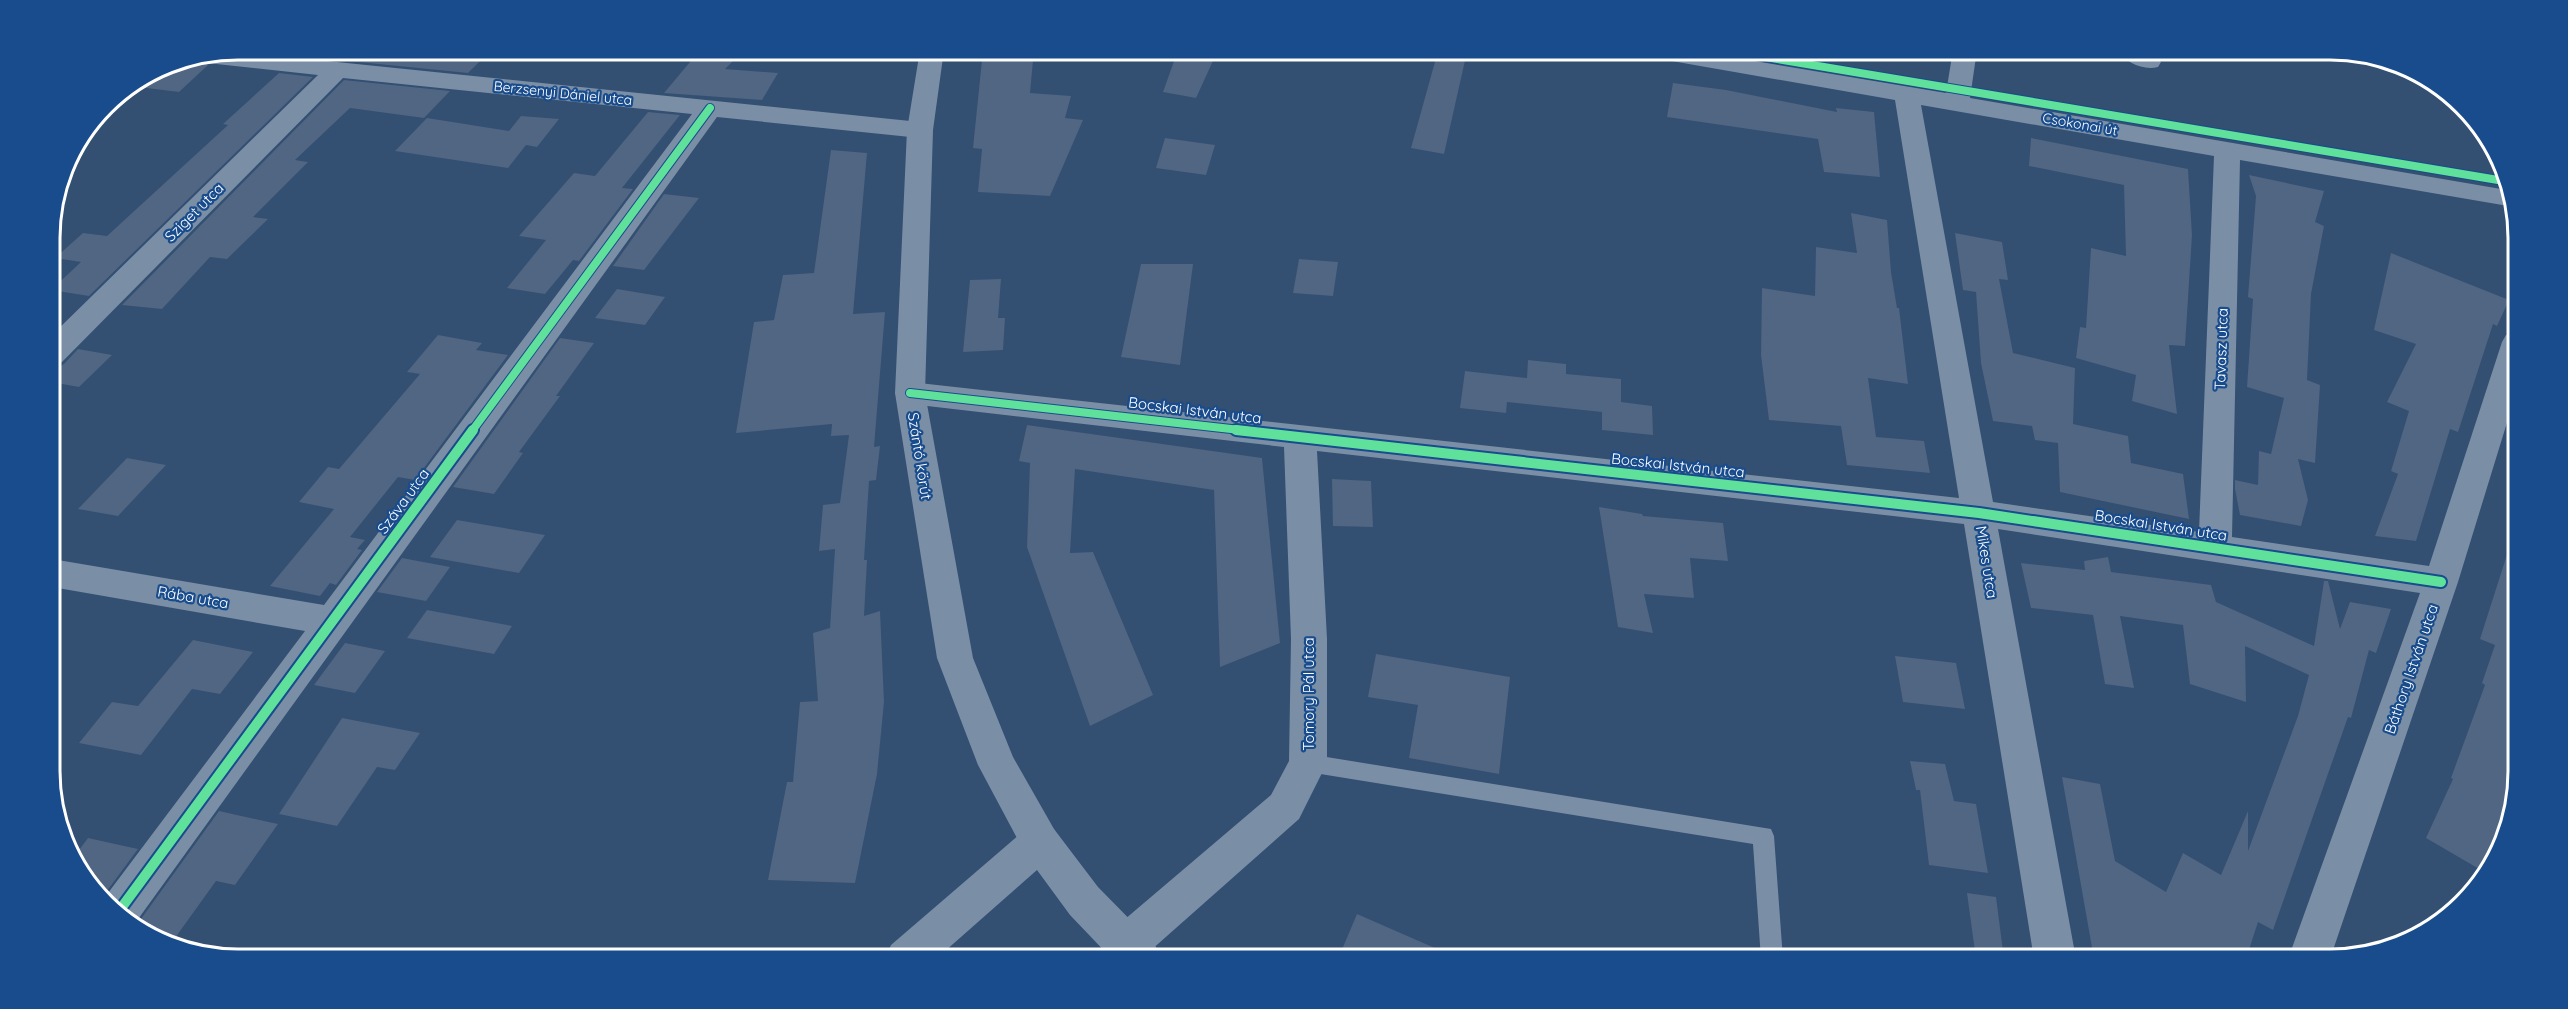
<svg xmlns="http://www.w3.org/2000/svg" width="2568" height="1009" viewBox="0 0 2568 1009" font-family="Quicksand,sans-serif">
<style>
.building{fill:#506682}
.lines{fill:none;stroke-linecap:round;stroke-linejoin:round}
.service{fill:#7a8fa6;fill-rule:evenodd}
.minor{fill:#7a8fa6;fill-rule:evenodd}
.tertiary{fill:#7a8fa6;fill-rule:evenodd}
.cycleway-far1-casing{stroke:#184c8d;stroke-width:10}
.cycleway-casing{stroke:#184c8d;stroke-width:14}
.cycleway-far1{stroke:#60e19b;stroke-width:8}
.cycleway{stroke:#60e19b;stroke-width:10}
.labels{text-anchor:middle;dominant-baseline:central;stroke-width:4.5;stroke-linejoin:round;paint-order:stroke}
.far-street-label{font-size:14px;fill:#fff;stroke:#184c8d}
.street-label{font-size:15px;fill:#fff;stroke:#184c8d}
.rim{fill:none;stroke:#fff;stroke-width:3}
</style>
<rect width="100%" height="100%" fill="#334f72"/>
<!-- building -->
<g class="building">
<polygon points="306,50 491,50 468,73 299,56"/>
<polygon points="700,50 733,50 729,54 738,56 725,69 778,73 762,100 664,93"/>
<polygon points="983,50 1034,50 1030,93 1071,96 1065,118 1083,120 1050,196 978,192 982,149 973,148"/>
<polygon points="1178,50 1218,50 1196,98 1163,92"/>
<polygon points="1438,51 1466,56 1444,154 1411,148"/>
<polygon points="194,58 208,65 179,92 130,86 166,64"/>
<polygon points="279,73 313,77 89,296 51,290 81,262 55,258 83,233 107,236 228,125 223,124"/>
<polygon points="344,80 450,91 424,118 350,108 295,160 308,162 253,217 268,219 227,259 210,257 162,309 122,305"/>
<polygon points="1673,83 1726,90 1837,112 1836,108 1874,112 1880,177 1824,172 1818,139 1667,117"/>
<polygon points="648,112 680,115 622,188 633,189 579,261 573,260 545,294 507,288 546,240 519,236 574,173 595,176"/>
<polygon points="521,116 559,119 537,147 526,145 508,168 395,151 427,118 509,131"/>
<polygon points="1165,138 1215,145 1206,175 1156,168"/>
<polygon points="2031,138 2188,169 2192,235 2185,346 2169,345 2177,414 2132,401 2136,375 2076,358 2080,327 2086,328 2091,248 2126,256 2124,185 2029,166"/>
<polygon points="831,150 867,153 853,314 885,312 874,447 880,446 876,480 869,481 864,560 867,560 864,616 880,611 884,702 877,774 855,883 768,880 787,782 793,782 800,702 818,701 813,633 830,628 835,549 819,551 823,505 840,503 849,435 831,436 832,424 736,433 754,322 774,320 783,275 814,273"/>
<polygon points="2249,175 2324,191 2315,222 2324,226 2311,294 2307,380 2320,385 2315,463 2298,459 2308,500 2301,526 2240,515 2235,489 2235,480 2258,485 2259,451 2271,454 2284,398 2247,387 2253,299 2248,297 2256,196"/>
<polygon points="664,194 699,198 644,270 613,266"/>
<polygon points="1851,213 1887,220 1891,272 1897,308 1899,308 1908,384 1868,378 1876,437 1924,441 1930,473 1847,465 1841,426 1769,420 1761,355 1762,288 1815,296 1816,247 1857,253"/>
<polygon points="1955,233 2002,242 2008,280 1999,279 2013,353 2075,368 2073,424 2128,436 2131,463 2183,474 2189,519 2060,492 2058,443 2035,440 2032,426 1993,421 1981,363 1976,292 1963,290"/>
<polygon points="2391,253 2509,300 2497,326 2493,324 2458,432 2450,429 2416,541 2375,536 2398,474 2391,471 2409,411 2387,402 2416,344 2374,330"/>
<polygon points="1299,259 1338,262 1333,296 1293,293"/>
<polygon points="1141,264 1193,264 1180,365 1121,357"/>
<polygon points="1001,279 998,318 1005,318 1003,350 963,352 970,280"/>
<polygon points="617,289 665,297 645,325 595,318"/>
<polygon points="438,335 482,343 476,350 508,355 415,480 398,477 350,537 365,540 357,549 362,550 336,585 330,583 320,596 270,586 334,509 299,502 328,467 339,469 420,374 407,372"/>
<polygon points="560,338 594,343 556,396 560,396 519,452 523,453 494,494 453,487"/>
<polygon points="78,349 112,355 79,387 51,382 51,371 64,364"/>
<polygon points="1528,360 1566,364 1566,374 1621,379 1621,402 1652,406 1653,435 1602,430 1602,412 1507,402 1506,413 1460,408 1465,371 1527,378"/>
<polygon points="1027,425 1262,458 1280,643 1220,667 1214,490 1075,469 1070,553 1093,552 1153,695 1090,726 1027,547 1030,463 1019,461"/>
<polygon points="127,458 166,465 118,516 78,509"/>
<polygon points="1332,479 1371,481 1373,527 1333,526"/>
<polygon points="1599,507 1642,514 1643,516 1723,523 1728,561 1690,558 1694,598 1644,594 1653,633 1618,627"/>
<polygon points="457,520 545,535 519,573 430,557"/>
<polygon points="2512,539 2518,540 2518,771 2508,832 2486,873 2426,838 2453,779 2451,778 2485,685 2482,683 2495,645 2480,639"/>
<polygon points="2108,557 2111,572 2211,585 2216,602 2314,646 2324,581 2328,581 2340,629 2350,602 2391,609 2376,653 2369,650 2351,718 2348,717 2273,930 2258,922 2246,959 2094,959 2062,777 2100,784 2115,861 2166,892 2183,853 2221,875 2248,811 2248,851 2298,716 2309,675 2245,646 2246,702 2190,684 2183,625 2120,616 2134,688 2105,684 2093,615 2031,608 2021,563 2085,570 2084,561"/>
<polygon points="402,558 450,567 426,601 377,592"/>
<polygon points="427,610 512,626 494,654 407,638"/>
<polygon points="193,640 253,652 220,694 192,689 141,755 79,743 112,702 138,706"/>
<polygon points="345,643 385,651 355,693 314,685"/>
<polygon points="1376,654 1510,677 1499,774 1409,758 1418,705 1368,697"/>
<polygon points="1895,656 1956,663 1965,709 1903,702"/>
<polygon points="342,718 420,733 395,770 377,767 337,826 279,814"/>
<polygon points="1910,761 1945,764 1954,801 1976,804 1988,873 1929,865 1920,790 1916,790"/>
<polygon points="219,811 278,824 235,885 216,881 170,945 138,923"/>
<polygon points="88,838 138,849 101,899 96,895 76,854"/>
<polygon points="1967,893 1996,897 2004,959 1976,959"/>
<polygon points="1357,914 1460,959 1338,959"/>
</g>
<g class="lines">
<!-- service -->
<g class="service">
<polygon points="2412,72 2431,81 2426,83 2407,79 2405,76"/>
<polygon points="1308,754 1771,829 1774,836 1783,959 1761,959 1753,844 1308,772 1301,770 1298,763 1301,756"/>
</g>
<!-- minor -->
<g class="minor">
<path d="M 1637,50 L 1689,50 L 1946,93 L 1953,50 L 1977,50 L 1970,98 L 2507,190 L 2514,207 L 2240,160 L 2232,537 L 2429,566 L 2502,342 L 2506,335 L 2517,332 L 2517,390 L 2458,582 L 2330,959 L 2288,959 L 2420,593 L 1998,529 L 2076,959 L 2034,959 L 1964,524 L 1317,451 L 1327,639 L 1327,763 L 1299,819 L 1141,959 L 1111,959 L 1105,945 L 1111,931 L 1271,795 L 1289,761 L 1291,639 L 1284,447 L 910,404 L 899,401 L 895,393 L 899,385 L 910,382 L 1959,498 L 1895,100 L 1649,57 L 1640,55 ZM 1921,105 L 2214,156 L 2199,532 L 1993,502 Z"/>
<path d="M 2117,50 L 2146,50 L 2161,62 L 2158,67 C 2143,71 2125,62 2117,50 Z"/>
<polygon points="230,51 920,122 929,124 933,130 929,136 920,138 717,117 136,922 103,900 105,897 305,631 52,587 52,559 324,605 692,114 343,78 62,362 51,365 51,336 318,75 207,63 196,58"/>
<polygon points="1040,824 1054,829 1060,842 1054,855 936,959 885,959 891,945 1026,829"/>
</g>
<!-- tertiary -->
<polygon class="tertiary" points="920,50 944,50 933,130 925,393 973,658 1013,757 1054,829 1098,887 1155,945 1161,959 1112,959 1070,915 1026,855 978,765 937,658 895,393 907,130"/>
<!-- cycleway-far1 casing -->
<g class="cycleway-far1-casing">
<g id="cycleway-far1">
<polyline points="1723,50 2504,181"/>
<polyline points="910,393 1249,431"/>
<polyline points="472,431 710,108"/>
</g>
</g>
<!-- cycleway casing -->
<g class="cycleway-casing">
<g id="cycleway">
<polyline points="1236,430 1979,513 2441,582"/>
<polyline points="119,911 473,430"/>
</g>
</g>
<!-- cycleway-far1 -->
<use href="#cycleway-far1" class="cycleway-far1"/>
<!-- cycleway -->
<use href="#cycleway" class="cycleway"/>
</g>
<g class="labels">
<!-- far-street labels -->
<g class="far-street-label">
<text transform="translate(563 93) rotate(6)">Berzsenyi Dániel utca</text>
<text transform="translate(2080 124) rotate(10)">Csokonai út</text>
</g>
<!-- street labels -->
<g class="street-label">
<text transform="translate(194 212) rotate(-45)">Sziget utca</text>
<text transform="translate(2221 349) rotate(-88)">Tavasz utca</text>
<text transform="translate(1195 410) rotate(7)">Bocskai István utca</text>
<text transform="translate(920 456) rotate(81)">Szántó körút</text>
<text transform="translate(1678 465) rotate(6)">Bocskai István utca</text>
<text transform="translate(403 501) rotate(-54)">Száva utca</text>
<text transform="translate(2161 525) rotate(9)">Bocskai István utca</text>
<text transform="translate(1987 562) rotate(81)">Mikes utca</text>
<text transform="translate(193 597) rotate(10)">Rába utca</text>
<text transform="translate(2411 669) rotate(-71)">Báthory István utca</text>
<text transform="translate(1308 694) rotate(-90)">Tomory Pál utca</text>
</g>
</g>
<!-- crop -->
<path d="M0 0H2568V1009H0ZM238 60H2330A178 178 0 0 1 2508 238V771A178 178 0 0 1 2330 949H238A178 178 0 0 1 60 771V238A178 178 0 0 1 238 60Z" fill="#184c8d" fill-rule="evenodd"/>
<path class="rim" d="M238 60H2330A178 178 0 0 1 2508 238V771A178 178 0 0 1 2330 949H238A178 178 0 0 1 60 771V238A178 178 0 0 1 238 60Z"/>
</svg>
